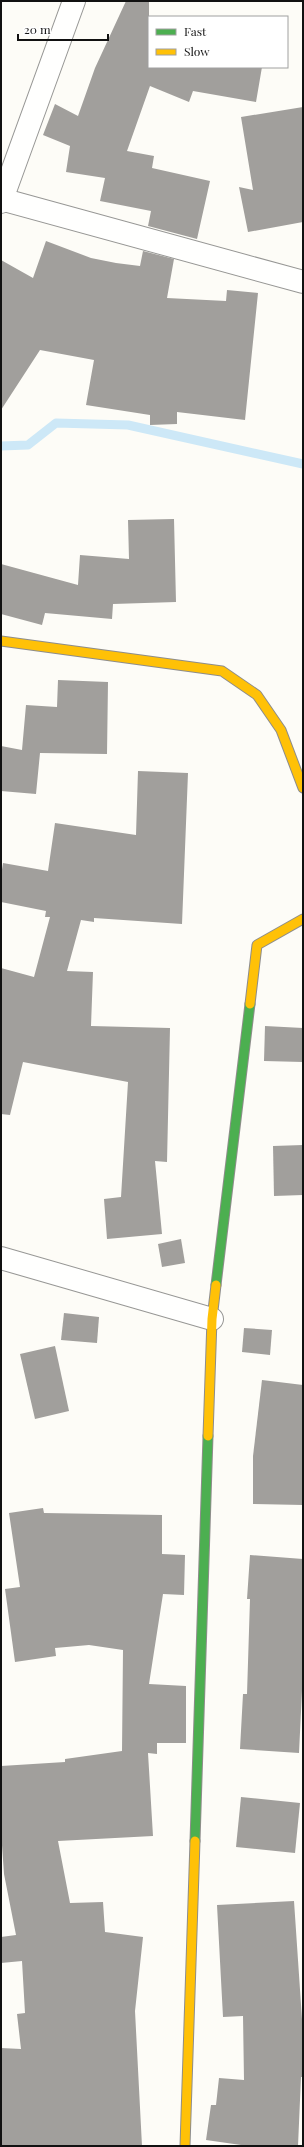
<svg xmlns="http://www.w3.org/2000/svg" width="304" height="2147" viewBox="0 0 304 2147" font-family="'Playfair Display',serif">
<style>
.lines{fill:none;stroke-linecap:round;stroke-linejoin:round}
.stream{stroke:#cde8f7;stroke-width:9}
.building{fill:#a19f9c}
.street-casing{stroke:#979795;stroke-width:24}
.fast-casing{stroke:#8e8d8b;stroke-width:11}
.slow-casing{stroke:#8e8d8b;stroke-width:11}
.street{stroke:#fffffe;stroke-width:22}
.fast{stroke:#4caf50;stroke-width:9}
.slow{stroke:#ffc107;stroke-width:9}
</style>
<rect width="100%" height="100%" fill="#fdfcf7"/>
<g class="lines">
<!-- stream -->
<polyline class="stream" points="1,446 28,445 56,423 128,425 303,464"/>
</g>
<!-- building -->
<g class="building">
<polygon points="126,1 149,1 149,67 262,67 256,102 193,91 189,102 150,86 127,151 154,156 152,168 210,181 197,239 148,226 151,211 100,201 105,178 66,172 70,146 43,135 55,104 78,116 95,68"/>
<polygon points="303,107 303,222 248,232 239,187 253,190 241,117"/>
<polygon points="46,241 91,258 116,263 140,266 143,251 174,259 167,298 226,301 227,290 258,293 245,420 177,412 177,424 150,425 150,415 86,405 94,360 40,350 1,410 1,260 33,278"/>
<polygon points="174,519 176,602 113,604 112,619 45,613 42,625 1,614 1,564 78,585 80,555 129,559 128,520"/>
<polygon points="58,680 108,682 107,754 40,753 36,794 1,791 1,746 22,750 26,705 57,707"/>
<polygon points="138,771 188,773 182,924 94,918 94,922 81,920 67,971 93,972 91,1026 170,1028 167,1162 155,1161 162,1234 107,1239 104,1199 121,1197 128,1082 23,1062 10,1115 1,1114 1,968 34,977 50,917 45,917 46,911 1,902 1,876 3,863 48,871 55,823 136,835"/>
<polygon points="265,1026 303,1028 303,1062 264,1061"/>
<polygon points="303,1145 303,1195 274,1196 273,1146"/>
<polygon points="181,1239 185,1263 162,1267 158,1244"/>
<polygon points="64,1313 99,1317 97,1343 61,1340"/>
<polygon points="244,1328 272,1330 270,1355 242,1352"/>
<polygon points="55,1346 69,1411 35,1419 20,1354"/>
<polygon points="262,1380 303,1385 303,1505 253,1504 253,1456"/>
<polygon points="43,1508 44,1513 162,1515 162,1554 185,1555 184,1595 163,1594 149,1684 186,1686 186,1743 157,1743 157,1754 148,1753 153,1836 58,1841 70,1903 103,1902 105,1932 143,1937 135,2011 142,2146 1,2146 1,2048 21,2049 17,2014 25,2013 22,1961 1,1963 1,1937 16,1935 4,1874 1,1831 1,1766 65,1762 65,1759 122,1751 123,1650 89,1645 55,1648 56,1656 15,1662 5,1589 20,1587 9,1513"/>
<polygon points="250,1555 303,1559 303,1670 299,1753 240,1749 243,1694 247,1694 250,1599 247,1599"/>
<polygon points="241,1797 300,1803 295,1853 236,1847"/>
<polygon points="294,1901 303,2034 303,2077 301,2077 298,2146 248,2146 206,2140 211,2105 216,2105 219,2078 244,2080 243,2016 223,2017 217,1905"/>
</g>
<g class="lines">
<!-- street casing -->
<g class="street-casing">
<g id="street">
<polyline points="1,199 303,282"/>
<polyline points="1,202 74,1"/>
<polyline points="1,1258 212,1319"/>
</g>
</g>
<!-- fast casing -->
<g class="fast-casing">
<g id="fast">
<polyline points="216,1285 250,1004"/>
<polyline points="195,1841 208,1436"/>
</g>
</g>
<!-- slow casing -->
<g class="slow-casing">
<g id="slow">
<polyline points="1,641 222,671 257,695 281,730 303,788"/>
<polyline points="250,1004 257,945 303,919"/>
<polyline points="208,1436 212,1319 216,1285"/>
<polyline points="185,2146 195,1841"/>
</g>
</g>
<!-- street -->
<use href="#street" class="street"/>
<!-- fast -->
<use href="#fast" class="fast"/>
<!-- slow -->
<use href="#slow" class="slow"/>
</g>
<!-- border -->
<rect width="304" height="2147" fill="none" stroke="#111111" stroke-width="4"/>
<!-- legend -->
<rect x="148" y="16" width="140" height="52" fill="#ffffff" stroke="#a0a0a0"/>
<rect x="156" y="29" width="20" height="6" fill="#4caf50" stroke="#a0a0a0"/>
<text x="184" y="36" font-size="12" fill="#111111">Fast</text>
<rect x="156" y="49" width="20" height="6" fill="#ffc107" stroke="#a0a0a0"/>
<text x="184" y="56" font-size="12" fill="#111111">Slow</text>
<!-- scale -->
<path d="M18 34v6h90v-6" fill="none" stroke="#111111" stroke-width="2"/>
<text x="24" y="34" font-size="12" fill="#111111" stroke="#ffffff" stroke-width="3" paint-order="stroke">20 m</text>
</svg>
